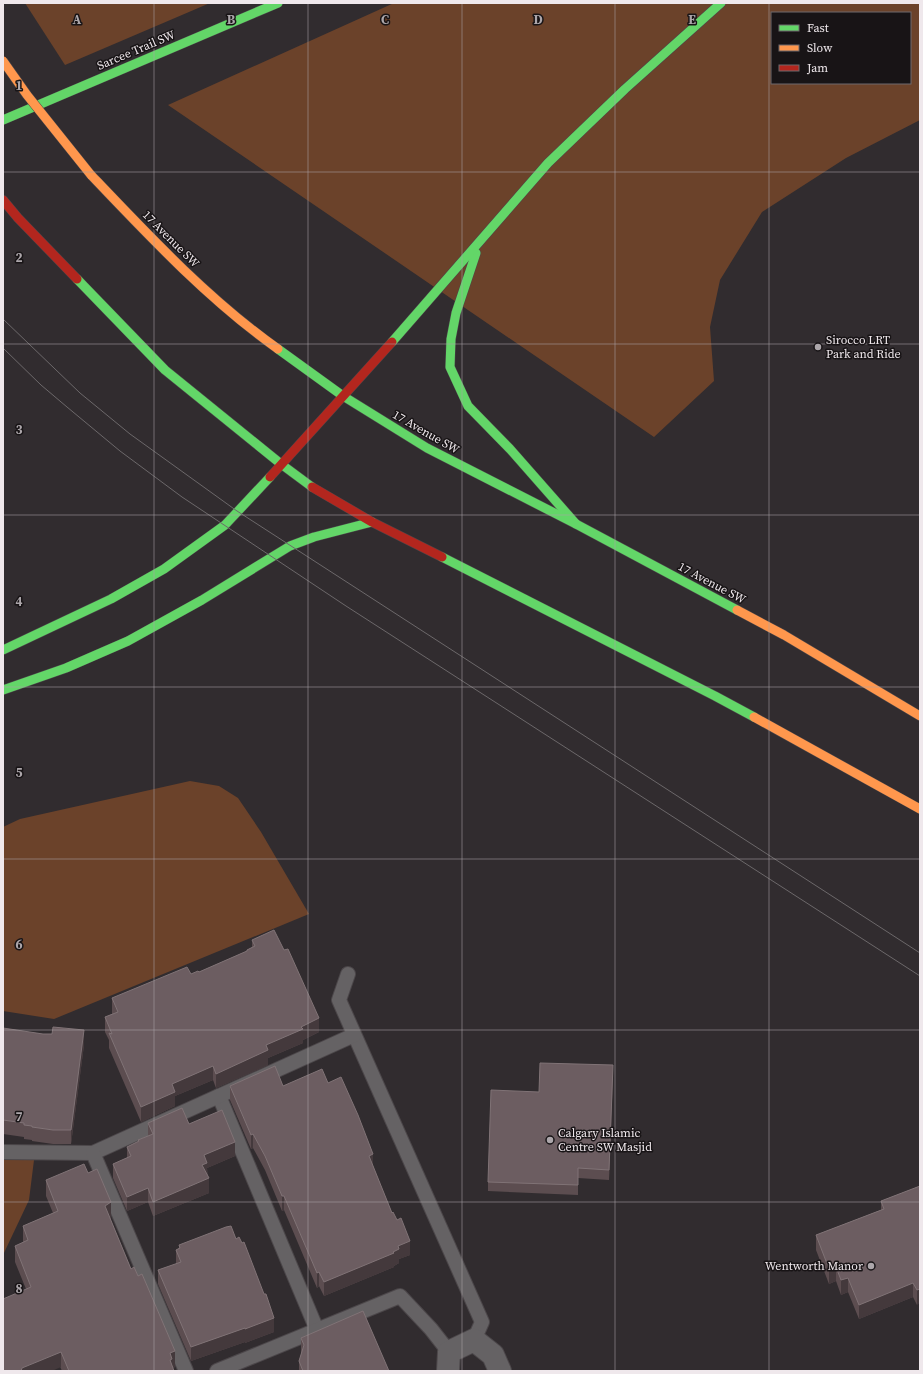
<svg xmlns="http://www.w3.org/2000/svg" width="923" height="1374" viewBox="0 0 923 1374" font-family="'Source Serif 4',serif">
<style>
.green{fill:#6b422a;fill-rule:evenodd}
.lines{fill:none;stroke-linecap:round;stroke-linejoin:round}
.lane-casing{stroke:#4c474a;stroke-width:16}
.street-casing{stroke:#4c474a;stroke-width:24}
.fast-casing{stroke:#4c474a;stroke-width:10}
.slow-casing{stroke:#4c474a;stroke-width:10}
.jam-casing{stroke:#4c474a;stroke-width:10}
.lane{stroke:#656264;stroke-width:14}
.street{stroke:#656264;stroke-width:22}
.fast{stroke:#63d668;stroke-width:9}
.slow{stroke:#ff974d;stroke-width:9}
.jam{stroke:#b3261e;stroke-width:9}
.tram{stroke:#6c686a;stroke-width:1}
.slow-bridge-casing{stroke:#4c474a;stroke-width:10;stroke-linecap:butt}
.slow-bridge{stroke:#ff974d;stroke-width:9}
.wall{fill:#5c4d50}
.shaded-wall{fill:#44393c}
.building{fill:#6c5d61;stroke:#807376}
.grid{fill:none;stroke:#aca6aa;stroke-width:1;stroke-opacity:0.55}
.poi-dot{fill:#aca6aa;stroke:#181416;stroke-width:1.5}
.labels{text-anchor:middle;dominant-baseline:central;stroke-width:3;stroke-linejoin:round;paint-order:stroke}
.street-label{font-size:12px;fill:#efe8ec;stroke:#181416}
.poi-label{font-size:12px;fill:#efe8ec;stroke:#181416;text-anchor:start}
.grid-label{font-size:13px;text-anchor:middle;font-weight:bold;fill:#aca6aa;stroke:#181416;stroke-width:3;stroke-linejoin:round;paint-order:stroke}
</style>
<rect width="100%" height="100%" fill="#312c2f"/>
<!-- green -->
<g class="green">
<polygon points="25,3 210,3 65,65"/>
<path d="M 394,3 L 920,3 L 920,120 L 846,158 L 762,212 L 720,280 L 710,327 L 714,381 L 654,437 L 168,105 ZM 772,13 L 910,13 L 910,83 L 772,83 Z"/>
<polygon points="190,781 219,786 238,798 261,832 309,914 54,1019 3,1011 3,827 20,819"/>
<polygon points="3,1152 35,1152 29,1200 3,1255"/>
</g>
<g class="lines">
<!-- lane casing -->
<g class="lane-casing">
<g id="lane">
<polyline points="348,974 339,1000 482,1322 474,1340"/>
<polyline points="219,1096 317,1330"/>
<polyline points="3,1152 93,1153 354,1035"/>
<polyline points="93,1153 186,1371"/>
<polyline points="217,1371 400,1296 431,1329 449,1352"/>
</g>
</g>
<!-- street casing -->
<g class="street-casing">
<polyline id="street" points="448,1371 449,1352 474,1340 493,1355 500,1371"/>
</g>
<!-- fast casing -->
<g class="fast-casing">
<g id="fast">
<polyline points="3,120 278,3"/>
<polyline points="476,253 456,313 451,339 450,367 468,406 510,449 576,524"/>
<polyline points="77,279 165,370 281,464 312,487"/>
<polyline points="392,342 548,163 625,89 721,3"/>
<polyline points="278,349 343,396 427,448 576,524 737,610"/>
<polyline points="442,557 715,696 754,717"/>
<polyline points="3,650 111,599 164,569 225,525 270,477"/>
<polyline points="3,690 66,668 128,641 202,600 290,546 314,537 372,522"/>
</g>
</g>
<!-- slow casing -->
<g class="slow-casing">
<g id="slow">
<path d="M 91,175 C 149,236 209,300 278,349"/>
<polyline points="737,610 784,635 920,716"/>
<polyline points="754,717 920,809"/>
</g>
</g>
<!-- jam casing -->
<g class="jam-casing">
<g id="jam">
<polyline points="3,200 18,218 77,279"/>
<polyline points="270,477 392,342"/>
<polyline points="312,487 372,522 442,557"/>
</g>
</g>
<!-- lane -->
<use href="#lane" class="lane"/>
<!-- street -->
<use href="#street" class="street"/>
<!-- fast -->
<use href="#fast" class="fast"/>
<!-- slow -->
<use href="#slow" class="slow"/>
<!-- jam -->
<use href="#jam" class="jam"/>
<!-- tram -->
<g class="tram">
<polyline points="3,319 80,393 130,434 237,511 920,953"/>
<polyline points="3,348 41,385 67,407 120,451 182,497 346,606 920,976"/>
</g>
<!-- slow-bridge casing -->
<g class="slow-bridge-casing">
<polyline id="slow-bridge" points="3,61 27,95 91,175"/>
</g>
<!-- slow-bridge -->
<use href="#slow-bridge" class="slow-bridge"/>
</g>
<!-- wall -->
<g class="wall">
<polygon points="252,940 319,1032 303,1040 303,1043 268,1058 268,1065 216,1088 213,1080 175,1096 175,1106 141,1122 109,1048 109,1040 105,1032 105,1017 112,1014 112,998 191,974 199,972 247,951 247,950 252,947"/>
<polygon points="3,1028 84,1045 71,1144 53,1144 32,1141 32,1140 24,1139 24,1137 3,1134"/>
<polygon points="613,1075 609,1180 578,1178 578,1195 488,1191 488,1182 539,1092"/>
<polygon points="328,1083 373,1166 392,1213 410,1255 399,1259 399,1263 394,1266 394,1267 324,1296 319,1286 317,1288 284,1210 282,1211 265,1170 253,1148 251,1149 230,1100 230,1086 283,1086"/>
<polygon points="148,1123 189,1124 235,1156 207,1168 209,1193 153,1216 148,1202 127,1211 113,1178 113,1164 127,1158 127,1147 138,1142 138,1140 148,1136"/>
<polygon points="88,1173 111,1218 110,1219 131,1269 175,1367 173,1368 174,1371 62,1371 26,1289 15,1262 15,1246 23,1243 23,1226 53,1213 46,1196 46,1180"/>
<polygon points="920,1186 917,1305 913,1297 859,1319 848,1292 841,1295 836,1281 829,1284 816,1250 816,1235 881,1210 881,1201"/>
<polygon points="236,1239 274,1332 245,1343 245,1342 191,1361 158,1284 158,1270 176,1264 176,1250 179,1248 179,1245"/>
<polygon points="301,1338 389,1371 299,1371 299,1361 301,1355"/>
</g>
<!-- shaded-wall -->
<g class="shaded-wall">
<polygon points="319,1018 319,1032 303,1040 303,1043 268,1058 268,1065 216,1088 216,1074 266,1045"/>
<polygon points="84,1030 84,1045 71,1144 71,1130"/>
<polygon points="613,1065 613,1075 609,1180 609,1170"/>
<polygon points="213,1066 213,1080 175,1096 175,1106 141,1122 141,1107 172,1084"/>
<polygon points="253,1134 253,1148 251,1149 251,1135"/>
<polygon points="235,1142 235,1156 207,1168 207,1177 202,1165 204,1155"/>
<polygon points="373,1154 373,1169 369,1156"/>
<polygon points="209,1178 209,1193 153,1216 153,1202"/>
<polygon points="148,1188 148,1202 127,1211 127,1197"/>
<polygon points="282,1196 284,1196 284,1210 282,1211"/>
<polygon points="111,1202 111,1218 105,1222 105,1206"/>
<polygon points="410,1241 410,1255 399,1259 399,1263 394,1266 394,1267 324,1296 324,1282 393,1252 398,1246"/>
<polygon points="836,1267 836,1281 829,1284 829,1269"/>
<polygon points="319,1272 319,1286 317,1288 317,1273"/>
<polygon points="848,1278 848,1292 841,1295 841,1280"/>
<polygon points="913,1283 913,1297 859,1319 859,1305"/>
<polygon points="920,1289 920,1303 917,1305 917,1290"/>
<polygon points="274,1318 274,1332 245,1343 245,1329"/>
<polygon points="245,1328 245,1342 191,1361 191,1347"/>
<polygon points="175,1351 175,1367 172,1368 170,1371 170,1353"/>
<polygon points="61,1352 61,1367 52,1371 21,1371 22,1368"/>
</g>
<!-- building -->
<g class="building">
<polygon points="274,930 284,950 288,949 319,1018 301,1027 303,1029 266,1045 268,1050 216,1074 213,1066 172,1084 175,1092 141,1107 109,1033 112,1034 105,1017 118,1012 112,998 187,967 191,974 198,971 199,972 247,951 247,950 255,946 252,940"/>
<polygon points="53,1027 84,1030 71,1130 53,1130 32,1127 32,1126 24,1125 24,1123 3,1120 3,1028 43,1034 52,1034"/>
<polygon points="540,1063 613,1065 609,1170 578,1168 578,1185 488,1182 491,1090 539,1092"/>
<polygon points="275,1066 283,1086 322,1069 328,1083 341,1077 358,1115 373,1154 369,1156 392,1213 393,1212 397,1220 401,1218 410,1241 398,1246 399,1249 393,1252 394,1253 324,1282 319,1272 317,1273 284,1196 282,1196 265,1156 253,1134 251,1135 230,1086"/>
<polygon points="182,1108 189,1124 222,1110 235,1142 204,1155 207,1163 202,1165 209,1178 153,1202 148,1188 127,1197 113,1164 131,1156 127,1147 139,1141 138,1140 153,1134 148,1123"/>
<polygon points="84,1164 88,1173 97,1169 111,1202 105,1206 131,1269 134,1267 138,1276 142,1274 175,1351 170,1353 172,1359 170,1360 174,1371 69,1371 61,1352 22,1368 21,1371 3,1371 3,1299 31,1287 15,1246 28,1240 23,1226 58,1211 46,1180"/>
<polygon points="920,1186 920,1289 917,1290 913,1283 859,1305 848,1278 841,1280 836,1267 829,1269 816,1235 884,1209 881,1201"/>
<polygon points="231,1226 236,1239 239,1237 242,1243 244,1242 264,1294 266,1294 274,1318 245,1329 245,1328 191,1347 158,1270 181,1262 176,1250 180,1248 179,1245 226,1227"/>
<polygon points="363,1311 389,1371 303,1371 299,1361 304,1345 301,1338"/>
</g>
<!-- grid -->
<path class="grid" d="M 154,3 L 154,1371M 308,3 L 308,1371M 462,3 L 462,1371M 615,3 L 615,1371M 769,3 L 769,1371M 3,172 L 920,172M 3,344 L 920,344M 3,515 L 920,515M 3,687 L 920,687M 3,859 L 920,859M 3,1030 L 920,1030M 3,1202 L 920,1202"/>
<!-- markers -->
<g class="poi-dot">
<circle cx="818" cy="347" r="4"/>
<circle cx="550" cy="1140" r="4"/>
<circle cx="871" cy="1266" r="4"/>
</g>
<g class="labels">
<!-- street labels -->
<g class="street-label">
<text transform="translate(136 50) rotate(-23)">Sarcee Trail SW</text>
<text transform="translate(171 239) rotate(45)">17 Avenue SW</text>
<text transform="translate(426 432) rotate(30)">17 Avenue SW</text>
<text transform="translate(712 583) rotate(28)">17 Avenue SW</text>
</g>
<!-- poi labels -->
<g class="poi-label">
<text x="826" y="340">Sirocco LRT<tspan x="826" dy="14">Park and Ride</tspan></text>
<text x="558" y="1133">Calgary Islamic<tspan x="558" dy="14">Centre SW Masjid</tspan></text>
<text x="863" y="1266" text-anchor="end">Wentworth Manor</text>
</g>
</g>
<g class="grid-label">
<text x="77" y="24">A</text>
<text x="231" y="24">B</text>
<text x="385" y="24">C</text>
<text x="538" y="24">D</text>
<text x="692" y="24">E</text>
<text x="19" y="90">1</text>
<text x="19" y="262">2</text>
<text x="19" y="434">3</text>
<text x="19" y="606">4</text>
<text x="19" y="777">5</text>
<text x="19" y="949">6</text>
<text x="19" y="1121">7</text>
<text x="19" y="1293">8</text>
</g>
<!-- border -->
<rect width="923" height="1374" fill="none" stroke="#efe8ec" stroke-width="8"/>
<!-- legend -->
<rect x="771" y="12" width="140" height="72" fill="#181416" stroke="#6e696c"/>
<rect x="779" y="25" width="20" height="6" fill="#63d668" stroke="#6e696c"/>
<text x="807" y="32" font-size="12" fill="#efe8ec">Fast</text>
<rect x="779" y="45" width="20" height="6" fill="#ff974d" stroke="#6e696c"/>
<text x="807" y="52" font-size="12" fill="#efe8ec">Slow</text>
<rect x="779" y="65" width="20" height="6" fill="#b3261e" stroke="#6e696c"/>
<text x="807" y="72" font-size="12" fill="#efe8ec">Jam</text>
</svg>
